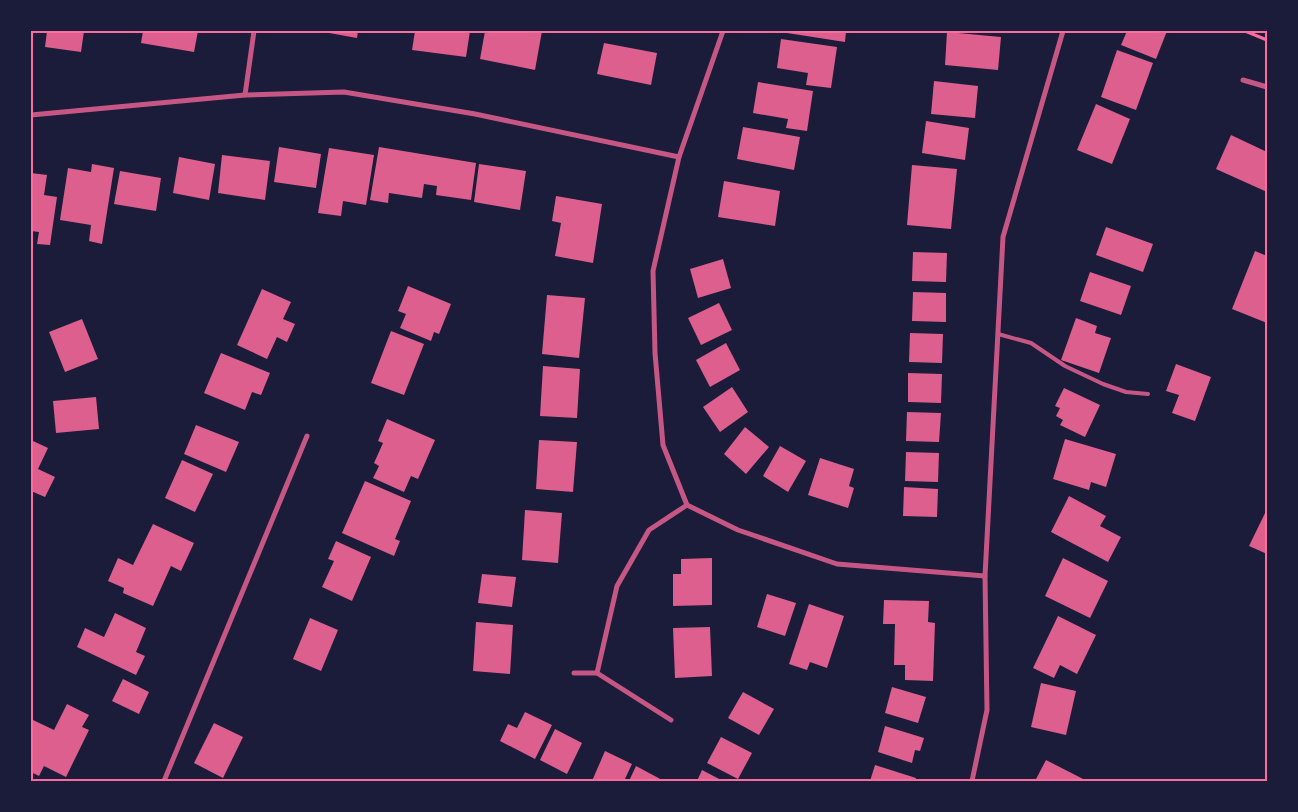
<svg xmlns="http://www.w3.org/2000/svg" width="1298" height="812" viewBox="0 0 1298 812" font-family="Rubik,sans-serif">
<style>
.building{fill:#dd5f8e}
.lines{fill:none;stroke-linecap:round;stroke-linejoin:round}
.path{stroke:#ff6b9d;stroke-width:3}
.service{stroke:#c65784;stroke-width:4}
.minor{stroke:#c65784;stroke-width:5}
.neatline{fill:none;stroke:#ff6b9d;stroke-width:2}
</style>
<rect width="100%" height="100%" fill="#1b1b3a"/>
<!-- building -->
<g class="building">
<polygon points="47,31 84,31 81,52 45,47"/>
<polygon points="143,31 198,31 194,52 141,43"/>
<polygon points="318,31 358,31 357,38"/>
<polygon points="415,31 470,31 466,57 412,50"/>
<polygon points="485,31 542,31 535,70 480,59"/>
<polygon points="787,31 846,31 845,42 787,33"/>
<polygon points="1127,31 1167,31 1156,59 1121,45"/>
<polygon points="947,32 1001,37 998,70 945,65"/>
<polygon points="781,39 837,47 831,88 806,85 808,73 777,68"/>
<polygon points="604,43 657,53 651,85 597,74"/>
<polygon points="1117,50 1153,63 1136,110 1101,97"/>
<polygon points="934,81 978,86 975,118 931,114"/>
<polygon points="758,82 813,91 807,131 786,128 788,119 753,113"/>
<polygon points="1096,104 1130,119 1112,164 1077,150"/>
<polygon points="926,121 969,128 965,160 922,153"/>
<polygon points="743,127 800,137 794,170 737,159"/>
<polygon points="1231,135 1267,152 1267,192 1216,169"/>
<polygon points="279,147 321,154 316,188 274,182"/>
<polygon points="379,147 476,163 471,200 436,195 437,186 424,184 422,198 389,193 388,203 370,200"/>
<polygon points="329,148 374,155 366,205 343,201 341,216 318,213"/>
<polygon points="222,155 270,161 265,200 218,193"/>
<polygon points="179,157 215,164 209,200 173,193"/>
<polygon points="92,164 114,168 102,244 89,241 91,225 60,220 68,168 91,172"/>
<polygon points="479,164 526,171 520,210 474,202"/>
<polygon points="912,165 957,169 951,229 907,225"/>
<polygon points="120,171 161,178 156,211 114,204"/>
<polygon points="31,173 47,175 44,195 57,197 50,245 37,244 39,232 31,231"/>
<polygon points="724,181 780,191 775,226 718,217"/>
<polygon points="556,196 602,204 593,263 555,256 561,223 552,221"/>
<polygon points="1106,227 1153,244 1143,272 1096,255"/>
<polygon points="1255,251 1267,256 1267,323 1232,309"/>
<polygon points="913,252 947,253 946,282 912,281"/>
<polygon points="723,259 731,288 698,298 690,269"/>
<polygon points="1090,272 1131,286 1121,315 1080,301"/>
<polygon points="408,286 451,304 439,334 434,332 431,341 400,328 406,314 398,311"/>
<polygon points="262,289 291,302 283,319 295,324 287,342 277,337 267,359 237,345"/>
<polygon points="913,292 946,293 946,322 912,321"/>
<polygon points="547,295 585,298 579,358 542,354"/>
<polygon points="719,303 732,330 701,345 688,318"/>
<polygon points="1076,318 1097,326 1095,333 1111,338 1099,373 1061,360"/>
<polygon points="82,319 98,359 65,372 49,332"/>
<polygon points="391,331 424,344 404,395 371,383"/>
<polygon points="910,333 943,334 942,363 909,362"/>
<polygon points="726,343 740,370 710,387 696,360"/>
<polygon points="221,353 270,373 261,395 252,392 245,410 204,393"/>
<polygon points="1176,364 1211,377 1195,421 1172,413 1179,395 1166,391"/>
<polygon points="543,366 580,369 577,418 540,416"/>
<polygon points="908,373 942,374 941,403 908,402"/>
<polygon points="732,387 748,412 720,432 703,407"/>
<polygon points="1064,388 1100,405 1085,437 1060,425 1063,420 1056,416 1060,408 1055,406"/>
<polygon points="96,397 99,429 56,433 53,401"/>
<polygon points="907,412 941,413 939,442 906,441"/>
<polygon points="387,419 435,440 418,479 411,476 404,492 373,478 379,466 374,463 383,443 378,441"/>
<polygon points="196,425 239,442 226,472 184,454"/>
<polygon points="745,427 769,447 746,474 724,454"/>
<polygon points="1065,439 1116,454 1106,487 1091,482 1089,490 1053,479"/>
<polygon points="31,440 48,448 38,469 55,477 45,497 31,491"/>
<polygon points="539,440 577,442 573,492 536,489"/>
<polygon points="780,446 806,461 788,492 763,476"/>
<polygon points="906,452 939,453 938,482 905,481"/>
<polygon points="820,458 854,469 849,486 854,488 848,508 808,495"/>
<polygon points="182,460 213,474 195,512 165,498"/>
<polygon points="365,481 411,501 395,539 400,541 394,556 342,533"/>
<polygon points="904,487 938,489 937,517 903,516"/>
<polygon points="1069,496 1106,516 1100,526 1121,537 1108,562 1051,532"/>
<polygon points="1267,509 1267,554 1249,546"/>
<polygon points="525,510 562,513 558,563 522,560"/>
<polygon points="153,524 194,543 181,571 171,566 153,606 123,593 124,588 108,581 118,558 133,565"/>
<polygon points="336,541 371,557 352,601 322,587 334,561 328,559"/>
<polygon points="712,558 712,605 673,606 673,574 681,574 681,559"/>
<polygon points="1063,558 1108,581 1090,618 1045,596"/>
<polygon points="482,574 516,577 512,607 478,603"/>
<polygon points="767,594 796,603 785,636 757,627"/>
<polygon points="884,600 929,601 928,622 935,623 933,681 905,680 905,665 894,665 895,624 883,624"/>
<polygon points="809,604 844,616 827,668 810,662 807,670 789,664"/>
<polygon points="115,613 146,628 136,652 145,656 136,675 77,647 85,628 104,637"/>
<polygon points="1058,616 1096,635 1077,674 1060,665 1054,678 1033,668"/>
<polygon points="310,618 338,630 321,671 293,659"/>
<polygon points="476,622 513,625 510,674 473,671"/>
<polygon points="710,627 712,676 675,678 673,628"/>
<polygon points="123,679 149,692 139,714 112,701"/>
<polygon points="1041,683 1076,691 1066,735 1031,727"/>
<polygon points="892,687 926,697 918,723 885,713"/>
<polygon points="743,692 774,709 759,735 728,718"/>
<polygon points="67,704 89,715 82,727 89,730 66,777 44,766 39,776 31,772 31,723 33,720 54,730"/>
<polygon points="525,712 552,725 535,759 500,741 508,724 517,728"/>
<polygon points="214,723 243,737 223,778 194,763"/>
<polygon points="885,726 924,738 920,751 915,750 912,763 878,752"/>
<polygon points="555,729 582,743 567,774 540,760"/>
<polygon points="721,737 752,753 738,779 707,763"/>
<polygon points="605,751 632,764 624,781 592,781"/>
<polygon points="1046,760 1087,781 1035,781"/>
<polygon points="875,765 916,778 915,781 870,781"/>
<polygon points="636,766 664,781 629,781"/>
<polygon points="702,770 723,781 697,781"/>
</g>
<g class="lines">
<!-- path -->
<polyline class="path" points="1245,31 1267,40"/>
<!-- service -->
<polyline class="service" points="998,334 1031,343 1065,366 1103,384 1126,392 1148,394"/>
<!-- minor -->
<g class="minor">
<polyline points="723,31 679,157 653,271 655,353 663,445 687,505 738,530 837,564 985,576"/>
<polyline points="1243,80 1267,87"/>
<polyline points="245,95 254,31"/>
<polyline points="31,115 245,95 344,92 475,114 679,157"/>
<polyline points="574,673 597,673 671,720"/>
<polyline points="597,673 617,586 649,530 687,505"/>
<polyline points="164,781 307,436"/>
<polyline points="972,781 987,710 985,576 1003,237 1063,31"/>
</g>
</g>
<!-- border -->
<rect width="1298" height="812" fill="none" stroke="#1b1b3a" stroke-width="65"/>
<rect x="32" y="32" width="1234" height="748" class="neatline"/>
</svg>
